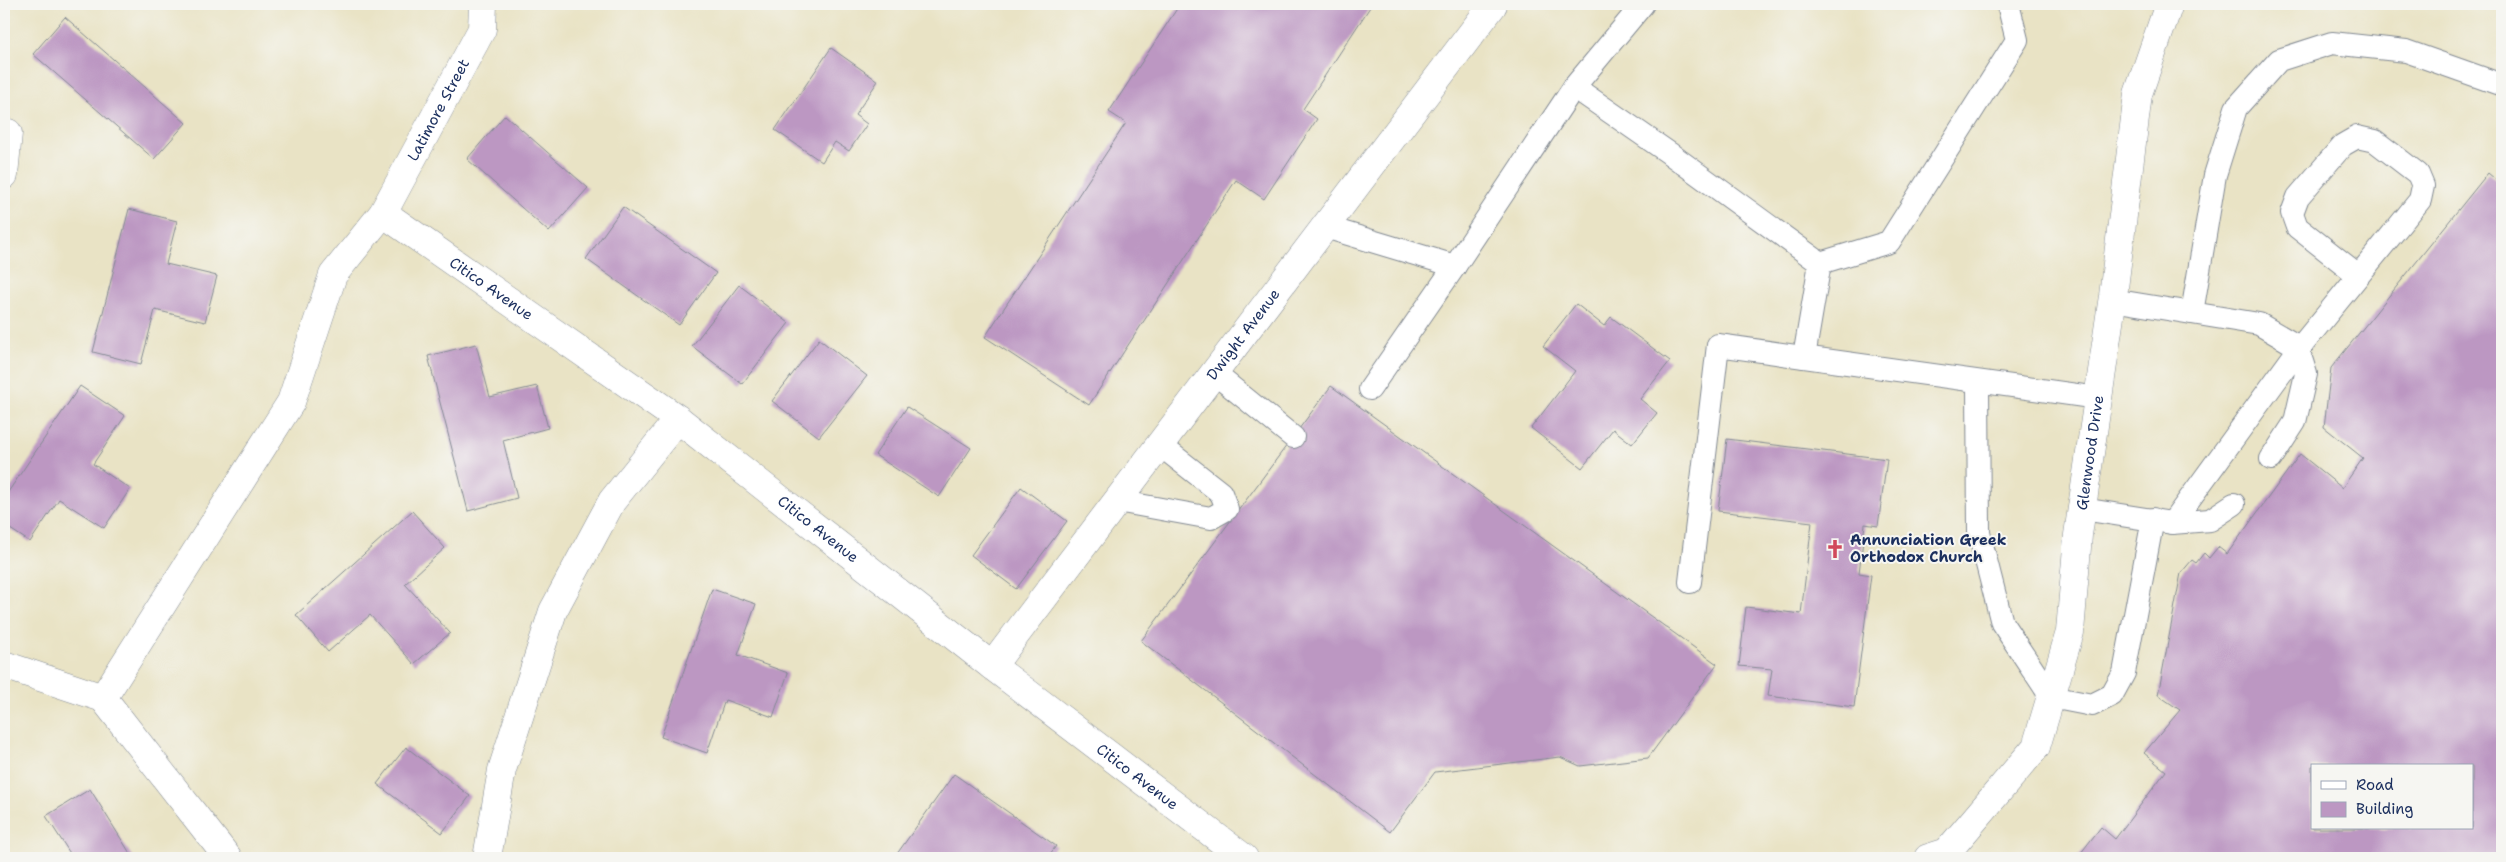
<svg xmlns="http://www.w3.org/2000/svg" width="2506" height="862" viewBox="0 0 2506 862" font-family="'Shantell Sans',sans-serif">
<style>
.building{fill:#bc97c2;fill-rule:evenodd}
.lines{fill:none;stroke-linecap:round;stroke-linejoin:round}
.service-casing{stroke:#828992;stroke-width:24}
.minor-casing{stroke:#828992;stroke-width:29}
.tertiary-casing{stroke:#828992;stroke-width:29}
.service{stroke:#fff;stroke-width:22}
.minor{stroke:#fff;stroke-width:28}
.tertiary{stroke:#fff;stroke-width:28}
.labels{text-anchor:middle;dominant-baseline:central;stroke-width:4;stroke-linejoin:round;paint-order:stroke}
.street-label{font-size:15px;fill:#1b2f5e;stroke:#f6f6f2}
.poi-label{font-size:15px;font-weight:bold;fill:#1b2f5e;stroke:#f6f6f2;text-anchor:start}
</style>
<rect width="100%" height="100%" fill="#f6f6f2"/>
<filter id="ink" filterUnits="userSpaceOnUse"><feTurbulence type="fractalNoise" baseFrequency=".02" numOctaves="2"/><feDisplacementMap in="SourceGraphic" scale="10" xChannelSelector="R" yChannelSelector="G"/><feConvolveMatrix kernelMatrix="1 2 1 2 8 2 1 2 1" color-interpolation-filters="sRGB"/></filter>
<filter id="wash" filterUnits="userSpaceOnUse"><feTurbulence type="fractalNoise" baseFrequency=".0096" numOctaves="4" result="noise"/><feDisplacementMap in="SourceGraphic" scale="20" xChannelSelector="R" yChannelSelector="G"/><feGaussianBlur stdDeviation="1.12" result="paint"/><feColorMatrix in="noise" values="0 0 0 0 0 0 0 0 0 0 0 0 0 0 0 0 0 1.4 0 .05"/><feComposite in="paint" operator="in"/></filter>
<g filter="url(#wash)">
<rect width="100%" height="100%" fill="#e9e3c5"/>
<g id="blocks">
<!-- building -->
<g class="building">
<polygon points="1180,4 1372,4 1303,109 1317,119 1264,199 1236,180 1089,405 985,337 1126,123 1109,112"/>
<polygon points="65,17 186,123 154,159 33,54"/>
<polygon points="831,48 878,81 855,115 867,124 849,151 835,142 822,162 775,130"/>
<polygon points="505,115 588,188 549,232 467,159"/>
<path d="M 2488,173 L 2502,185 L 2502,858 L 2077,858 L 2101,827 L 2115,839 L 2166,771 L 2144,753 L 2180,710 L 2158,695 L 2181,573 L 2192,560 L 2196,563 L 2204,553 L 2209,558 L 2218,547 L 2227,554 L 2300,454 L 2342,488 L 2363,458 L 2324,427 L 2331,368 ZM 2312,766 L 2472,766 L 2472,828 L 2312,828 Z"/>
<polygon points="623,207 716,273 679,325 586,259"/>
<polygon points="129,209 177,221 166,264 217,276 205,322 155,310 141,364 93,352"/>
<polygon points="739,285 789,323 742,384 692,346"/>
<polygon points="1576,304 1604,326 1611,317 1670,361 1640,399 1657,413 1632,444 1613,429 1582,468 1531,428 1575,371 1543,346"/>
<polygon points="819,339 867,376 819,437 772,401"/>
<polygon points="476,344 490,397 537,386 548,428 503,440 517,498 468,511 428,356"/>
<polygon points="80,386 125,416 93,464 130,489 104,528 59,499 30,542 4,525 4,498"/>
<polygon points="1331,386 1717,664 1648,758 1580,766 1560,757 1435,772 1390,832 1141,641"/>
<polygon points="907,407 971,448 939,497 875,455"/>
<polygon points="1727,439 1887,459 1878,526 1865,524 1859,573 1871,575 1854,707 1768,696 1772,669 1739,666 1746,607 1801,614 1812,522 1718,511"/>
<polygon points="1021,487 1067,521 1016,589 971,555"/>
<polygon points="412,511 445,548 405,584 450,633 414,664 370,615 328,652 296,615"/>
<polygon points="712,589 756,604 738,655 788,673 773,717 725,700 707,753 661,737"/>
<polygon points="406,747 470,796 442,833 377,784"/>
<polygon points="954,774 1056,846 1047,858 894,858"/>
<polygon points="90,789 133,858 73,858 46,816"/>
</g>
</g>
</g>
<g filter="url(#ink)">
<use href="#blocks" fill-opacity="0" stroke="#828992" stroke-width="1"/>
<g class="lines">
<!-- service casing -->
<g class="service-casing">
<g id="service">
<polyline points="1643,4 1574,87 1669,153 1820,263"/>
<polyline points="1325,227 1455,266"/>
<polyline points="1820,263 1889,242 2017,40 2008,4"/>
<polyline points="2112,300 2259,324 2297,346 2306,374 2295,422 2271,459"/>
<polyline points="2192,313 2215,175 2236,108 2279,60 2332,43 2406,51 2502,85"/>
<polyline points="1804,357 1820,263"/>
<polyline points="1214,373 1293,437"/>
<polyline points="1978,382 1979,533 2002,623 2051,697 2092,705 2112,695 2124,673 2153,519"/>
<polyline points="1370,389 1455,266 1574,87"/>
<polyline points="1117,501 1211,518 1227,509 1221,493 1160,445"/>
<polyline points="2082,509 2172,523 2210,520 2234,504"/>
<polyline points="2172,523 2298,350 2420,200 2423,186 2418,174 2375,141 2357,137 2343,145 2298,197 2292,213 2297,227 2358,275"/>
<polyline points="1690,582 1718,345 2098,398"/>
</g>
</g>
<!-- minor casing -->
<g class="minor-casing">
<g id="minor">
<polyline points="4,175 8,133"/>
<path id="s1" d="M 383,213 L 678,419 L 992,666 L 1244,858"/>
<polyline points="4,665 103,698 228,858"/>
<path id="s2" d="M 992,666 L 1493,5 L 1492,4"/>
<path id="s3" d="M 103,698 L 291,402 L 333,275 L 383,213 L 482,29 L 483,4"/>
<polyline points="487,858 502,770 553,611 612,501 678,419"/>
</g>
</g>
<!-- tertiary casing -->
<g class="tertiary-casing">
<g id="tertiary">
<path id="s4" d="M 1928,858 L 1947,852 L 2036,747 L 2070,632 L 2078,535 L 2113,296 L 2138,94 L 2169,4"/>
</g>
</g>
<!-- service -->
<use href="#service" class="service"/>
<!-- minor -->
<use href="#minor" class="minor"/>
<!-- tertiary -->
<use href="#tertiary" class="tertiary"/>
</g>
</g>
<!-- icons -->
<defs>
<g id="church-bare" transform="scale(1.5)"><path d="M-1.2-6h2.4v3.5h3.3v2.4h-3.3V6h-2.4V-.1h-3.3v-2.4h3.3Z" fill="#d1495b" stroke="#f6f6f2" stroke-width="2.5" paint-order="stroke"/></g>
</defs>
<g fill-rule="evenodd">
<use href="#church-bare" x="1835" y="549"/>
</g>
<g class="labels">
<!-- street labels -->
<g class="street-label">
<text stroke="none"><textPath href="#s3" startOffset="681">Latimore Street</textPath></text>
<text stroke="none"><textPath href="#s1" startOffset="132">Citico Avenue</textPath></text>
<text stroke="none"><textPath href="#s2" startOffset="416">Dwight Avenue</textPath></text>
<text stroke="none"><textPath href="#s4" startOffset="458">Glenwood Drive</textPath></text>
<text stroke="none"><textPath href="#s1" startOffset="538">Citico Avenue</textPath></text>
<text stroke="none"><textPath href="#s1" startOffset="942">Citico Avenue</textPath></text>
</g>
<!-- poi labels -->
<g class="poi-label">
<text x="1850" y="540">Annunciation Greek<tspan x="1850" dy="17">Orthodox Church</tspan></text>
</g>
</g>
<!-- margin -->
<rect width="2506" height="862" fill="none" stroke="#f6f6f2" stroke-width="20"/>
<!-- legend -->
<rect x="2311" y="764" width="162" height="65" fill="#f6f6f2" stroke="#9ea6b7"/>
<rect x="2321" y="781" width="25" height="8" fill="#ffffff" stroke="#9ea6b7"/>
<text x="2356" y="790" font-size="15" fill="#1b2f5e">Road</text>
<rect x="2321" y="802" width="25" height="15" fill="#bc97c2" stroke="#9ea6b7"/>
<text x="2356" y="814" font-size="15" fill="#1b2f5e">Building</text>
</svg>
